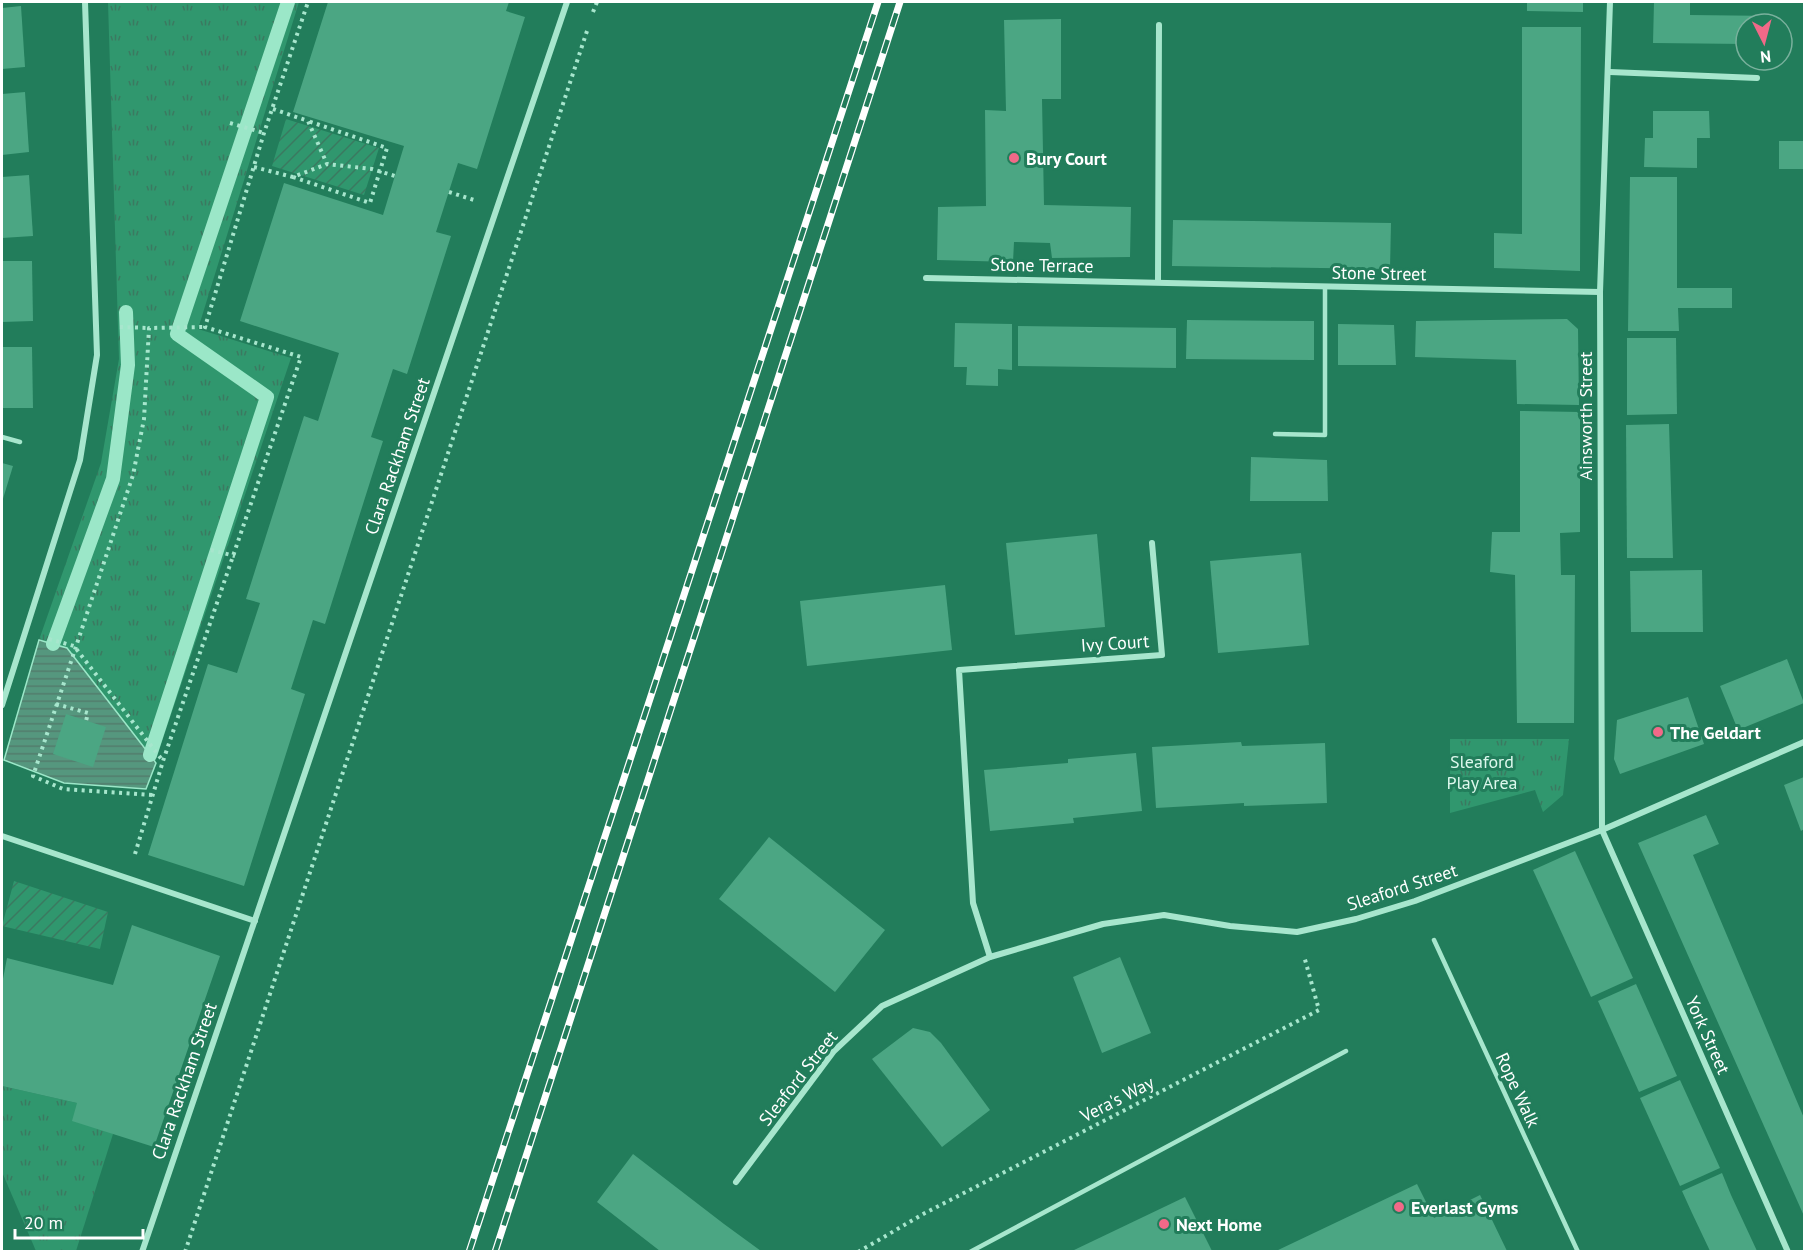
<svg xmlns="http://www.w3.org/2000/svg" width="1806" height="1253" viewBox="0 0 1806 1253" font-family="'PT Sans',sans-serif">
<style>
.park{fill:url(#park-tufts)}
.garden{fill:url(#garden-furrows)}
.water{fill:url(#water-rules);stroke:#9be7c8;stroke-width:1.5}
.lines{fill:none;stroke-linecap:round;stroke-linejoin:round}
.stream{stroke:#9be7c8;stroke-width:14}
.building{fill:#4ba683}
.path{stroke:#a7e6cd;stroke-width:4;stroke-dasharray:3 4.5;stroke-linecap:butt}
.service{stroke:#a7e6cd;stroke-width:4.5}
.minor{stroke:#a7e6cd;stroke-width:6}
.rail-casing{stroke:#fff;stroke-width:7}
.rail{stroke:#227d5b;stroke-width:4.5;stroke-dasharray:14;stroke-linecap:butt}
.poi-dot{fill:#f16988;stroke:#227d5b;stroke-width:2}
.labels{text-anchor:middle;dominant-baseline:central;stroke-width:6;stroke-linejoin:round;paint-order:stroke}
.poi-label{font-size:18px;font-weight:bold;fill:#fff;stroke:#227d5b;text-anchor:start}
.street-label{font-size:18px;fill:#fff;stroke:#227d5b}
.park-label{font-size:18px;fill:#ddf8ed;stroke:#227d5b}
</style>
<defs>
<pattern id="park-tufts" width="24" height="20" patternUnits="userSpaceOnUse" patternTransform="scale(1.5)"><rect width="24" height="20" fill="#30976e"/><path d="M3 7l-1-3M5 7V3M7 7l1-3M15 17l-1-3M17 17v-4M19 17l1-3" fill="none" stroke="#3b7960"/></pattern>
<pattern id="garden-furrows" width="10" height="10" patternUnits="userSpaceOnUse" patternTransform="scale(1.5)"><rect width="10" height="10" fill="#30976e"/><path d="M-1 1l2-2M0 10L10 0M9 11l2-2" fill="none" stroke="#3b7960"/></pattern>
<pattern id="water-rules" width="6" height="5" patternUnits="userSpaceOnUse" patternTransform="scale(1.5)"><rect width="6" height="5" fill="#55977e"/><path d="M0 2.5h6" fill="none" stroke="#527d6c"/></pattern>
</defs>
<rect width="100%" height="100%" fill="#227d5b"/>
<!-- park -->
<g class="park">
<polygon points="108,2 299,2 198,329 291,358 146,789 64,783 4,760 39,640 101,463 119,359"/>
<polygon points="1450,739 1569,739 1563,795 1543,812 1535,790 1450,813"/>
<polygon points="2,1086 77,1103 113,1134 76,1251 36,1251 2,1172"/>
</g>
<!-- garden -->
<g class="garden">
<polygon points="286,119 379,148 364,195 272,166"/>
<polygon points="14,881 108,912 100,949 2,926"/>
</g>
<!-- water -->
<polygon class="water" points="39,640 67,648 150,755 156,763 146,789 64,783 4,760"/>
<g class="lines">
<!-- stream -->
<g class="stream">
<polyline points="53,644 113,479 128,365 126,312"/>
<polyline points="150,755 267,397 177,334 288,2"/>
</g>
</g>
<!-- building -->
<g class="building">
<polygon points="328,2 509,2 506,11 525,17 477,169 458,163 436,232 451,236 407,374 393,369 371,437 383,441 325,624 313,620 291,689 305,694 244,886 148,855 208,664 237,673 260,603 246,599 304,416 318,421 339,353 240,321 284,183 383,215 404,146 293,112"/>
<polygon points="1527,2 1583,2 1583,12 1527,11"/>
<polygon points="1654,2 1690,2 1690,15 1777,16 1777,24 1746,24 1746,44 1653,43"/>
<polygon points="21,6 25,67 2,69 2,8"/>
<polygon points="1061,19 1061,99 1042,99 1044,205 1131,207 1130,257 1052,258 1050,243 1014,242 1013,262 937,260 938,207 986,206 985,110 1006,111 1004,20"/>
<polygon points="1522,27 1581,27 1580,271 1494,268 1494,233 1522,234"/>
<polygon points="25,92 29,152 2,155 2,94"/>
<polygon points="1653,111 1709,111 1710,138 1697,138 1697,168 1644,167 1645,138 1653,138"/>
<rect x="1779" y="141" width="25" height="28"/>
<polygon points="29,175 33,236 2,238 2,177"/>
<polygon points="1630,177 1677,177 1677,288 1732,288 1732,308 1678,308 1679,331 1628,331"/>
<polygon points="1173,220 1391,223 1390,269 1172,266"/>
<polygon points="2,261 32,261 33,321 2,322"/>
<polygon points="1567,319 1578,329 1579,405 1517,404 1516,360 1415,357 1416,321"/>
<polygon points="1187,320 1314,321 1314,360 1186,359"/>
<polygon points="955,323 1012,324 1012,370 998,369 998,386 966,385 967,367 954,367"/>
<polygon points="1338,324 1394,325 1396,365 1338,365"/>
<polygon points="1018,326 1176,328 1176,368 1018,366"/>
<polygon points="1627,338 1676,338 1677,414 1627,415"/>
<polygon points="2,347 32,347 33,408 2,408"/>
<polygon points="1520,411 1580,412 1580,532 1560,533 1561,575 1575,575 1574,723 1517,723 1515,575 1490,572 1492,532 1520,532"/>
<polygon points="1669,424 1673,558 1627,558 1626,425"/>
<polygon points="1251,457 1327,460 1328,501 1250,501"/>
<polygon points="2,463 13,466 2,502"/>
<polygon points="1097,534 1105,627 1015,635 1006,543"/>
<polygon points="1301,553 1309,645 1218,653 1210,561"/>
<polygon points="1702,570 1703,632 1631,632 1630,571"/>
<polygon points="945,585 952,650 807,666 800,601"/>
<polygon points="1787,659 1804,703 1738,730 1720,686"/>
<polygon points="1688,697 1704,744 1620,774 1614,759 1617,720"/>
<polygon points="66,714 106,727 93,767 53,754"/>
<polygon points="1241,742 1242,746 1325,743 1327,803 1244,806 1244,803 1156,808 1152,747"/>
<polygon points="1136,753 1142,811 1073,818 1074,823 990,831 984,770 1068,763 1068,759"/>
<polygon points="1804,777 1804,829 1801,831 1784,785"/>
<polygon points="1706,815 1719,844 1693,855 1804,1118 1804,1216 1638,843"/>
<polygon points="769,837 885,930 835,992 719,899"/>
<polygon points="1575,851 1633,978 1591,997 1533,870"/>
<polygon points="132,925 220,956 154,1147 72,1121 77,1103 2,1086 2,984 7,958 113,985"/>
<polygon points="1120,957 1151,1033 1102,1053 1073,977"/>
<polygon points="1636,984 1677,1076 1639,1092 1598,1001"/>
<polygon points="913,1028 930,1032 941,1043 990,1110 942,1147 872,1059"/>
<polygon points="1680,1080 1720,1168 1680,1186 1640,1098"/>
<polygon points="633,1154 724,1224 761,1251 660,1251 597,1202"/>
<polygon points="1722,1173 1731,1195 1757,1251 1710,1251 1692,1213 1682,1191"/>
<polygon points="1417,1184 1434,1218 1480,1195 1507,1251 1276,1251"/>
<polygon points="1185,1197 1212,1251 1072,1251"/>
</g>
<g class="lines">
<!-- path -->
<g class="path">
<polyline points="593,12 597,2"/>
<polyline points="273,109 308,121 327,164"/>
<polyline points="230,123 264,133"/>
<polyline points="254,167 293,177 327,164 372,169 395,176"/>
<polyline points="293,177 370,203 387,148 308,121"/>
<polyline points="449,192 474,200"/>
<polyline points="120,327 149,328"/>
<polyline points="211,550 235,556"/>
<polyline points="49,639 74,646 163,761"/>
<polyline points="56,704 88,713 86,721"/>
<polyline points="152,795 63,789 33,776 133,475 144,419 149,328 205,327"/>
<polyline points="135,854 163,761 301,357 205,327 264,133 308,2"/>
<polyline points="185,1252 587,31"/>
<polyline points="858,1252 925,1213 1319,1010 1304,956"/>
</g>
<!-- service -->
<g class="service">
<polyline points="1275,434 1325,435 1325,288"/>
<polyline points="2,437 20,442"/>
<polyline points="1434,940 1578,1252"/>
<polyline points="970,1252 1346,1051"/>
</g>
<!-- minor -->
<g class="minor">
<polyline points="1610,2 1600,292 1602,830 1788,1252"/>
<polyline points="1610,72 1757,78"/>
<polyline points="926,278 1600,292"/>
<polyline points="1158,282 1159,25"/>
<polyline points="2,705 80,460 97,355 85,2"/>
<polyline points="2,836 255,921"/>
<polyline points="990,957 973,903 959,670 1162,655 1152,543"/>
<polyline points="736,1182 834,1051 882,1006 990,957 1103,924 1164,915 1230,926 1297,932 1356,919 1415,901 1602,830 1804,742"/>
<polyline points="142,1252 567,2"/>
</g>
<!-- rail casing -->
<g class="rail-casing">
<g id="rail">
<polyline points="469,1252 878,2"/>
<polyline points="495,1252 900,2"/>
</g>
</g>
<!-- rail -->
<use href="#rail" class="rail"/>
</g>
<!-- markers -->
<g class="poi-dot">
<circle cx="1014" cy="158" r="6"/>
<circle cx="1658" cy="732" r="6"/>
<circle cx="1399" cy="1207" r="6"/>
<circle cx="1164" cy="1224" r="6"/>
</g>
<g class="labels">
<!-- poi labels -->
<g class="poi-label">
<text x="1026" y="158">Bury Court</text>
<text x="1670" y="732">The Geldart</text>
<text x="1411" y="1207">Everlast Gyms</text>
<text x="1176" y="1224">Next Home</text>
</g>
<!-- street labels -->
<g class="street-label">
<text transform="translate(1042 265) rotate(1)">Stone Terrace</text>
<text transform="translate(1379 273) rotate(1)">Stone Street</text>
<text transform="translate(1585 416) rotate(-90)">Ainsworth Street</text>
<text transform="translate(397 456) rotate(-71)">Clara Rackham Street</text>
<text transform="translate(1115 643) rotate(-4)">Ivy Court</text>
<text transform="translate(1402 887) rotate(-18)">Sleaford Street</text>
<text transform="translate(1708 1035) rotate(66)">York Street</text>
<text transform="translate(798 1078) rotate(-52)">Sleaford Street</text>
<text transform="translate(184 1081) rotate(-71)">Clara Rackham Street</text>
<text transform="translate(1518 1090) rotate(65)">Rope Walk</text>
<text transform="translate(1117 1099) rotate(-27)">Vera's Way</text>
</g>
<!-- park labels -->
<g class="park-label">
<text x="1482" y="761">Sleaford<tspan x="1482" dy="21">Play Area</tspan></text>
</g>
</g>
<!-- border -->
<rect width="1806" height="1253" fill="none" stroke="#ffffff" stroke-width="6"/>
<!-- north arrow -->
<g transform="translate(1764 42) rotate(174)"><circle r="28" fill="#227d5b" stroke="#7ab19d" stroke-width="1.5"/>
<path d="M0-4.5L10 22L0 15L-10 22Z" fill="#f16988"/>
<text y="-9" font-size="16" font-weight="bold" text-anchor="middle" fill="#ffffff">N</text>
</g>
<!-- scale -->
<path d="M15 1229v9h128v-9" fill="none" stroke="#ffffff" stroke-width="3"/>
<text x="24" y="1229" font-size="18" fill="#ffffff" stroke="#227d5b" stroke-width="4.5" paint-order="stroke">20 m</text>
</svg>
